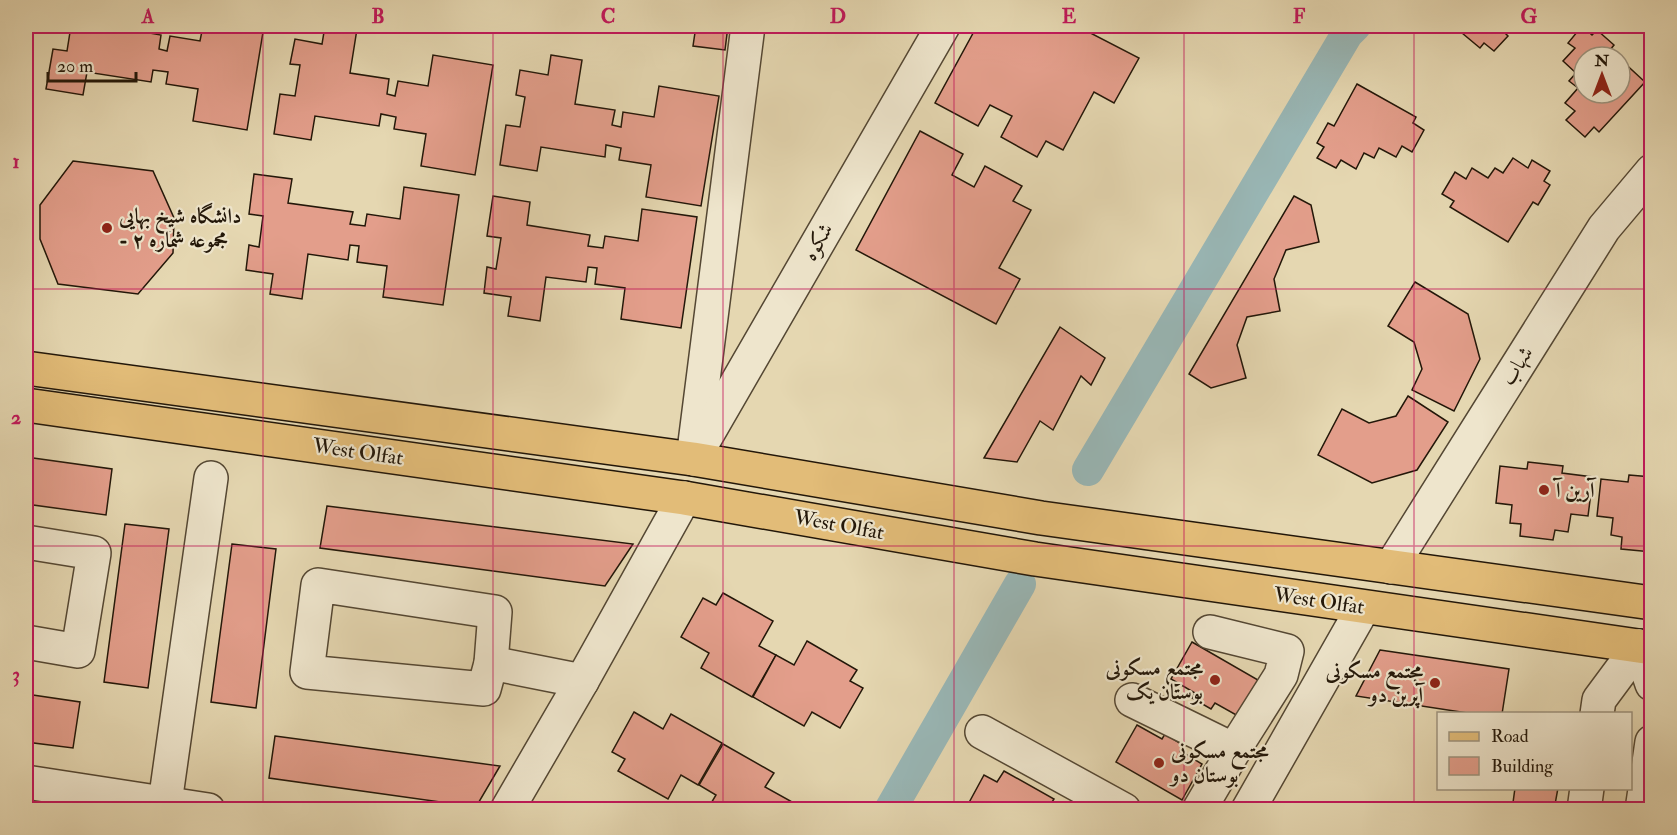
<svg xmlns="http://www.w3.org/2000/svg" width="1677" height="835" viewBox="0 0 1677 835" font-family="'IM FELL Double Pica',Amiri,serif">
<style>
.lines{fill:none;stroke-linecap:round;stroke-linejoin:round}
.canal{stroke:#99b7b6;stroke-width:32}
.building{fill:#e39e8b;stroke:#231709;stroke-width:1.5}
.minor-casing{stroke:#544733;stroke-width:36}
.major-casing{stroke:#231709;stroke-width:36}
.minor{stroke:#eee5cc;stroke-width:33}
.major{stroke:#e2bc78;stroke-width:33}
.grid{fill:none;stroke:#c2185b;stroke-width:1.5;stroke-opacity:0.55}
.poi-dot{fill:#8f2418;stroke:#eee5cc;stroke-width:2}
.labels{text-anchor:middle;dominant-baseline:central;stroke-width:4.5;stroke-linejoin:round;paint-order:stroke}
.poi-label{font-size:21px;font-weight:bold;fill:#231709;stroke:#eee5cc;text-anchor:start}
.street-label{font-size:21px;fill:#231709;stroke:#eee5cc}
.neatline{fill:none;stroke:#c2185b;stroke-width:2}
.grid-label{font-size:20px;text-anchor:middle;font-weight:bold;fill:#c2185b}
</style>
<rect width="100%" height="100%" fill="#e5d7b1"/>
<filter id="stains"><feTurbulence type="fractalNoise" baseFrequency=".00333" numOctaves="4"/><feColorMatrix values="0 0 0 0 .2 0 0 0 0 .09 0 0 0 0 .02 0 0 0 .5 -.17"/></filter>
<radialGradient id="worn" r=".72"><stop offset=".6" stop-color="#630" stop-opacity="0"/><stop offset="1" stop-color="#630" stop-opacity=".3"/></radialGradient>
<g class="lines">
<!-- canal -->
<g class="canal">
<polyline points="1088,470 1347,34 1355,26"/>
<polyline points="890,810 1020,584"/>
</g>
</g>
<!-- building -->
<g class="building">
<polygon points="71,26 122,26 122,28 161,35 159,49 167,51 170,36 200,41 203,26 264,26 247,130 193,121 198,89 166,84 168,72 153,70 151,82 87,72 83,95 46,89 53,49 67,51"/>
<polygon points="325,26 357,29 350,73 389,79 387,94 395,96 398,81 428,86 433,55 493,65 475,175 421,166 426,134 394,129 396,117 381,114 379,126 315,116 311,140 274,134 280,94 295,96 300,65 290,64 295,39 322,44"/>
<polygon points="696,26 728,26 725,50 693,46"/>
<polygon points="977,26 1077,26 1139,58 1114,103 1094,92 1063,150 1046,141 1037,157 1001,137 1012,116 990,105 978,126 935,103"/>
<polygon points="1464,26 1505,26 1501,29 1508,36 1494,51 1484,43 1480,48 1462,33 1467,28"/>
<polygon points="1582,26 1592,35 1597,30 1614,45 1610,50 1618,57 1584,57 1584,93 1620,93 1620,59 1645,82 1599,132 1594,127 1585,137 1566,120 1575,111 1565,103 1578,88 1569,81 1576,73 1563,61 1575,48 1568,43"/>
<polygon points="551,55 582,60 575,104 615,110 612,125 621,127 623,112 654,117 659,86 719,96 701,206 646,197 651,165 619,160 621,148 606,145 605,157 541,147 537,171 500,165 506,125 520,127 525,97 516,95 520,70 548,75"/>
<polygon points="1357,84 1416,117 1413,123 1424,130 1412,152 1402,146 1396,157 1379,148 1374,158 1364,153 1356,169 1341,160 1336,168 1317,158 1324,147 1317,143 1328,123 1334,126"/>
<polygon points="920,131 963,154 952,175 974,187 985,166 1022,186 1013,201 1031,210 999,268 1020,279 996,324 856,250"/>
<polygon points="1513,158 1528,168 1532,160 1550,171 1544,181 1550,185 1538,205 1533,202 1508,242 1450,207 1454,201 1442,194 1455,172 1466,179 1472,168 1488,178 1495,168 1503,173"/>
<polygon points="73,161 153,171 174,218 173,253 138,294 58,284 40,239 40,205"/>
<polygon points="254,174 292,179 288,203 353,212 350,224 365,226 367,214 400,219 404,187 459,195 443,305 383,297 387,266 357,262 359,246 350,245 348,260 308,254 302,299 270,294 273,274 246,270 249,245 259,247 263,216 249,214"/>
<polygon points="493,196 530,202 527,225 590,235 588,246 603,248 605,236 638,241 642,209 697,217 681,328 621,319 625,288 595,284 597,268 588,267 586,282 546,277 540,321 508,316 511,297 484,293 487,267 496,269 501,238 487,236"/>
<polygon points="1294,196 1311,205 1319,242 1286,250 1274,279 1280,311 1247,317 1237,345 1246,378 1211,388 1189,374"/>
<polygon points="1415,282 1468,314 1480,359 1454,411 1412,390 1422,369 1414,342 1388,326"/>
<polygon points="1060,327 1105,358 1091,385 1081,376 1053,430 1040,421 1017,462 984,458"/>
<polygon points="1408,396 1448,422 1417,470 1372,483 1318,455 1342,409 1369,423 1396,416"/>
<polygon points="26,457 112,469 106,515 26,504"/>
<polygon points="1528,462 1563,466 1562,473 1593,477 1588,516 1571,514 1568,532 1555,530 1553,540 1520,536 1521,524 1510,523 1512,505 1496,503 1500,466 1527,469"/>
<polygon points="1629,475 1652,477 1652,552 1621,549 1622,537 1611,535 1613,518 1597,516 1601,479 1628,482"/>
<polygon points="327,506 633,544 605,586 320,548"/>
<polygon points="125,524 169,529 148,688 104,682"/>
<polygon points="232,544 276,549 256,708 211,702"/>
<polygon points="723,593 773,621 759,646 776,655 752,697 701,668 709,653 681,637 703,598 716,605"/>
<polygon points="807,641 857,670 850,681 863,688 840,728 812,712 804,726 753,697 776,655 794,665"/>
<polygon points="1192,642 1258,680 1238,716 1215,703 1211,709 1192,698 1195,693 1171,679"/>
<polygon points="1380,650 1509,669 1502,714 1474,714 1356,696"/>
<polygon points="26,694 80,702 73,748 26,742"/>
<polygon points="634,712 663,729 671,714 722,743 698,785 681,775 668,799 618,771 625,759 612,752"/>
<polygon points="1137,725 1162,739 1165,734 1183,745 1180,751 1202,764 1182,800 1116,762"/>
<polygon points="275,736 500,766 476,807 269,778"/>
<polygon points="723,744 774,773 765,787 794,803 790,810 707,810 716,795 699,785"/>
<polygon points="1004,771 1054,799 1047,810 965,810 984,775 997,782"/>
<polygon points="1515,788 1558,788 1554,810 1512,810"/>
</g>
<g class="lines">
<!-- minor casing -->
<g class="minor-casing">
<g id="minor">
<polyline points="695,443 748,26"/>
<polyline points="693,459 943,26"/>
<polyline points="26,542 94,553 78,651 26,642"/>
<polyline points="1391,567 1604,228 1652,171"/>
<polygon points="318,585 495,612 491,663 484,689 307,672"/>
<polyline points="1639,646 1652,684"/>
<polyline points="491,663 582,681"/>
<polyline points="1132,700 1234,750"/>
<polyline points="1597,714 1599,700 1639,646"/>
<polyline points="982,732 1124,810"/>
<polyline points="26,782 208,810"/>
<polyline points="164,810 211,478"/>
<polyline points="507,810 582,681 684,498"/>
<polyline points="1199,810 1240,740 1281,675 1287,651 1210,632"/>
<polyline points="1248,810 1363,608"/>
<polyline points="1584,810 1587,788"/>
<polyline points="1642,810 1652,742"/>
</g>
</g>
<!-- major casing -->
<g class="major-casing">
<g id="major">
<polyline points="26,368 693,459 1041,518 1652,603"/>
<polyline points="26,405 684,498 1035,559 1652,648"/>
</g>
</g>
<!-- minor -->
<use href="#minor" class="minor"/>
<!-- major -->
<use href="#major" class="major"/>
</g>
<!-- grid -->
<path class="grid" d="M 263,26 L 263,810M 493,26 L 493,810M 723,26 L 723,810M 954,26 L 954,810M 1184,26 L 1184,810M 1414,26 L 1414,810M 26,289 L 1652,289M 26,546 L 1652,546"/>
<!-- markers -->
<g class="poi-dot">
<circle cx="107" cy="228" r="6"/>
<circle cx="1544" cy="490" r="6"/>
<circle cx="1215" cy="680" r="6"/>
<circle cx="1435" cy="683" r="6"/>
<circle cx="1159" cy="763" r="6"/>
</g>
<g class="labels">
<!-- poi labels -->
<g class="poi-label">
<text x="119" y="216">دانشگاه شیخ بهایی<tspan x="119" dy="24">- مجموعه شماره ۲</tspan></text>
<text x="1556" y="490">آرین آ</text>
<text x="1203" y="668" text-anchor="end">مجتمع مسکونی<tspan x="1203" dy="24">بوستان یک</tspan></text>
<text x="1423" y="671" text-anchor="end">مجتمع مسکونی<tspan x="1423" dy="24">آپرین دو</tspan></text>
<text x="1171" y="751">مجتمع مسکونی<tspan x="1171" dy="24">بوستان دو</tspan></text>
</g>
<!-- street labels -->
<g class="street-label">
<text transform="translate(818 242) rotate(-60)">شکوه</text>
<text transform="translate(1517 366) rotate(-58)">شهاب</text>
<text transform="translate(358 452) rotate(8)">West Olfat</text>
<text transform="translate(839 525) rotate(10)">West Olfat</text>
<text transform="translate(1319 601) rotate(8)">West Olfat</text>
</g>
</g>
<!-- margin -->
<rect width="1677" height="835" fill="none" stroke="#e5d7b1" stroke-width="66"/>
<!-- legend -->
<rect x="1437" y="712" width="195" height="78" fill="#eee5cc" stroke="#9d937e" stroke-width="1.5"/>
<rect x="1449" y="732" width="30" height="9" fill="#e2bc78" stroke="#9d937e" stroke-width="1.5"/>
<text x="1491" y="742" font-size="18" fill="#231709">Road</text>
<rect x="1449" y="757" width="30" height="18" fill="#e39e8b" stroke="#9d937e" stroke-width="1.5"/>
<text x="1491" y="772" font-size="18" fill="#231709">Building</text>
<!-- north arrow -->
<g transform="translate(1602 75)"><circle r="28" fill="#eee5cc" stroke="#9d937e" stroke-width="1.5"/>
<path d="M0-4.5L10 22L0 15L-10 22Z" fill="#8f2418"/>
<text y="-9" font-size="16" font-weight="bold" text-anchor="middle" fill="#231709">N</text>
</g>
<!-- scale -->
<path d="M48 72v9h88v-9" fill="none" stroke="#231709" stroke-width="3"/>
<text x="57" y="72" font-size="18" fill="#231709" stroke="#eee5cc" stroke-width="4.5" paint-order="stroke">20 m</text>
<rect x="33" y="33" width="1611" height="769" class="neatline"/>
<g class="grid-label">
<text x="148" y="23">A</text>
<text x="378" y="23">B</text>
<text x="608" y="23">C</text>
<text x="838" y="23">D</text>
<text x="1069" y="23">E</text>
<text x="1299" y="23">F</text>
<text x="1529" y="23">G</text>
<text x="16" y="168">1</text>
<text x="16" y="424">2</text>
<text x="16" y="681">3</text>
</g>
<rect width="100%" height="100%" filter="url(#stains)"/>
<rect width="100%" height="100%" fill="url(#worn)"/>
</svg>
